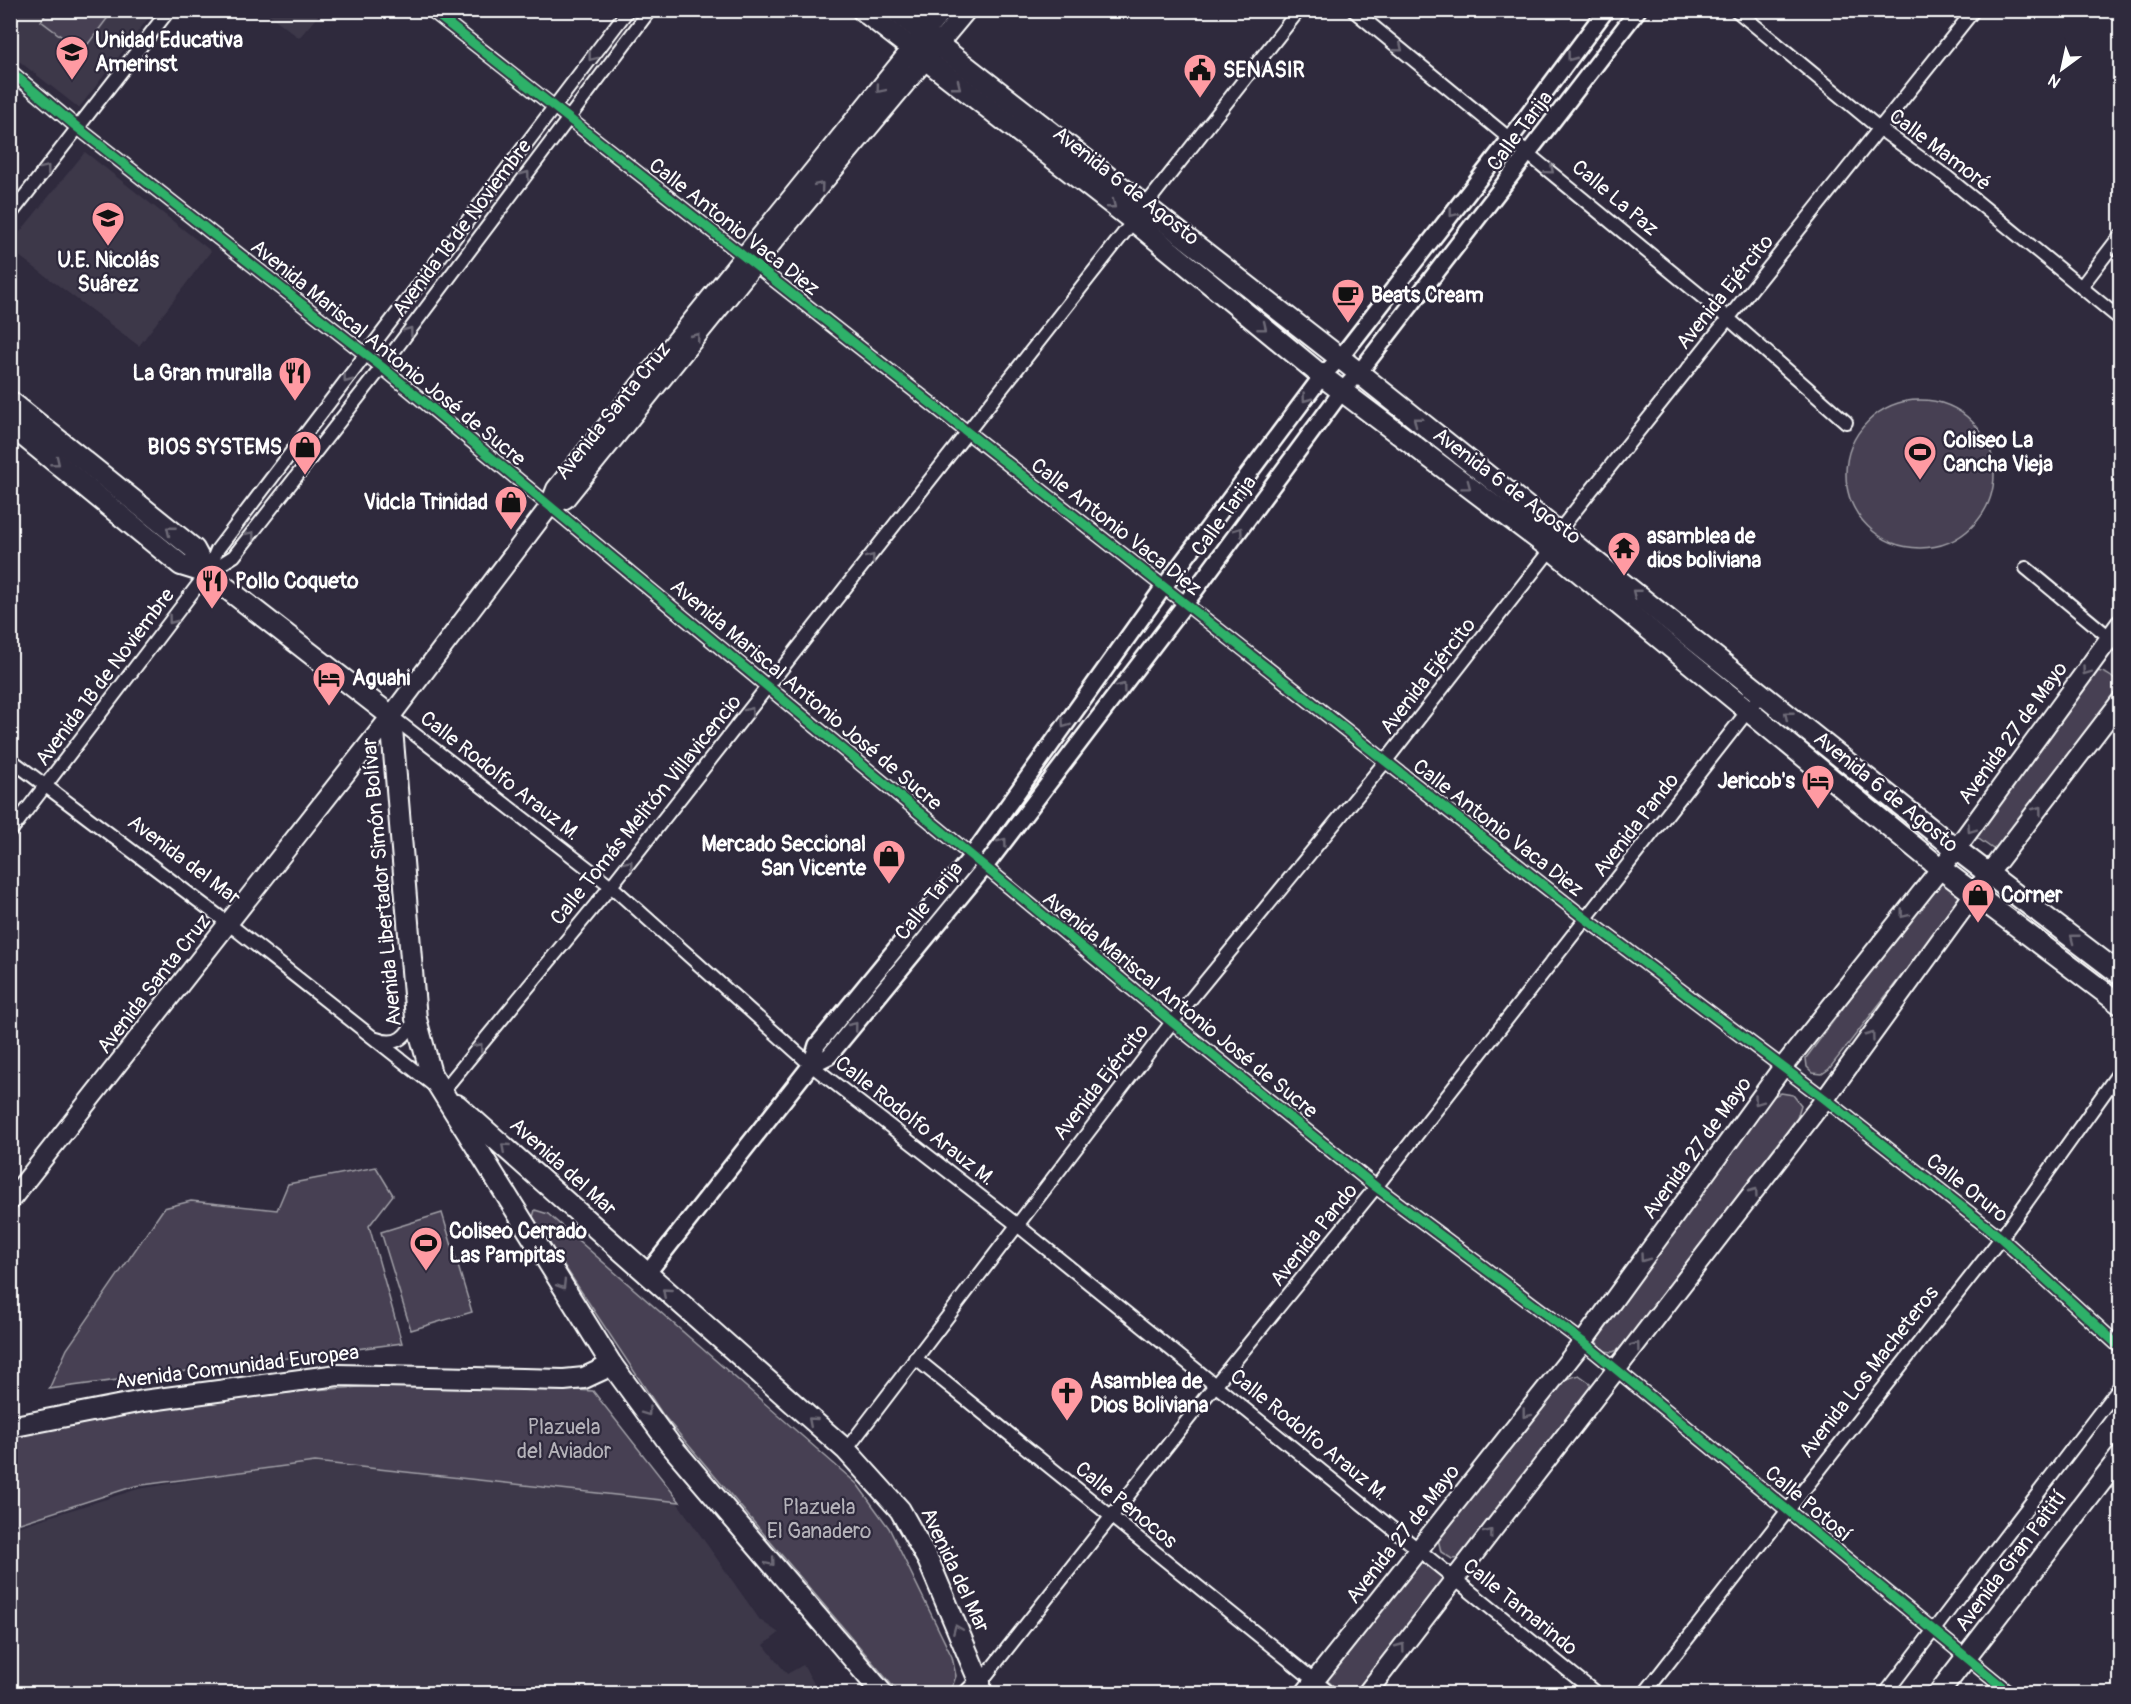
<svg xmlns="http://www.w3.org/2000/svg" width="2131" height="1704" viewBox="0 0 2131 1704" font-family="Pangolin,sans-serif">
<style>
.built{fill:#3c3749}
.green{fill:#464152;stroke:#a2a0a8;stroke-width:1.5}
.lines{fill:none;stroke-linecap:round;stroke-linejoin:round}
.minor-casing{stroke:#fff;stroke-width:16}
.tertiary-casing{stroke:#fff;stroke-width:20}
.secondary-casing{stroke:#fff;stroke-width:22}
.primary-casing{stroke:#fff;stroke-width:24}
.minor{stroke:#2f2a3d;stroke-width:12}
.tertiary{stroke:#2f2a3d;stroke-width:15}
.secondary{stroke:#2f2a3d;stroke-width:18}
.primary{stroke:#2f2a3d;stroke-width:20}
.cycleway-casing{stroke:#2f2a3d;stroke-width:13}
.cycleway{stroke:#2db169;stroke-width:9}
.oneway{stroke:#6d6a77}
.labels{text-anchor:middle;dominant-baseline:central;stroke-width:4.5;stroke-linejoin:round;paint-order:stroke}
.poi-label{font-size:21px;font-weight:bold;fill:#fff;stroke:#2f2a3d;text-anchor:start}
.street-label{font-size:21px;fill:#fff;stroke:#2f2a3d}
.park-label{font-size:21px;fill:#b5b3ba;stroke:#2f2a3d}
</style>
<rect width="100%" height="100%" fill="#2f2a3d"/>
<filter id="ink" filterUnits="userSpaceOnUse"><feTurbulence type="fractalNoise" baseFrequency=".0167" numOctaves="2"/><feDisplacementMap in="SourceGraphic" scale="12" xChannelSelector="R" yChannelSelector="G"/><feConvolveMatrix kernelMatrix="1 2 1 2 8 2 1 2 1" color-interpolation-filters="sRGB"/></filter>
<g filter="url(#ink)">
<!-- built -->
<g class="built">
<polygon points="10,11 154,11 79,108 11,55"/>
<polygon points="265,11 322,11 299,38"/>
<polygon points="85,152 211,251 139,346 11,250 11,243"/>
<polygon points="315,1460 675,1499 760,1620 779,1633 764,1645 787,1674 803,1665 816,1687 824,1693 11,1693 10,1529 138,1489"/>
</g>
<!-- green -->
<g class="green">
<polygon points="110,10 112,12 82,52 41,21 48,11"/>
<circle cx="1920" cy="474" r="74"/>
<path d="M 2094,671 C 2106,671 2118,679 2120,691 L 2077,749 L 2067,755 L 1997,848 L 1993,849 L 1976,837 L 1975,831 Z"/>
<polygon points="1940,877 1964,895 1829,1069 1822,1074 1813,1073 1807,1067 1806,1058"/>
<polygon points="1781,1093 1793,1095 1801,1105 1797,1118 1620,1349 1613,1352 1602,1351 1594,1338 1771,1097"/>
<polygon points="376,1167 393,1195 369,1226 402,1343 49,1389 67,1349 164,1208 191,1201 277,1210 288,1184"/>
<polygon points="535,1210 548,1214 857,1484 889,1528 952,1657 956,1676 950,1693 901,1693 891,1684 663,1415 538,1226 533,1217"/>
<polygon points="442,1213 472,1312 411,1330 381,1232"/>
<polygon points="1579,1375 1590,1383 1591,1397 1462,1558 1452,1559 1441,1552 1438,1539 1446,1526 1566,1379"/>
<polygon points="439,1382 593,1391 680,1502 315,1462 135,1486 11,1526 10,1435 100,1415 312,1390"/>
<polygon points="1420,1561 1446,1580 1358,1693 1342,1693 1323,1677"/>
</g>
<g class="lines">
<!-- minor casing -->
<g class="minor-casing">
<g id="minor">
<polyline points="431,10 1586,919 1825,1099 2001,1238 2120,1347"/>
<polyline points="1353,10 1729,319 1846,422"/>
<polyline points="1736,10 1880,129 1947,177 2120,319"/>
<polyline points="10,71 78,128 382,367 1172,1022 1376,1187 1583,1342 2011,1694"/>
<polyline points="10,215 169,10"/>
<polyline points="2081,287 2120,236"/>
<polyline points="2026,568 2120,646"/>
<polyline points="207,573 234,556 382,367 650,10"/>
<polyline points="391,716 611,886 811,1065 1016,1224 1597,1694"/>
<polyline points="10,759 229,924 442,1092 611,886 1299,10"/>
<polyline points="10,832 207,573 217,550 628,10"/>
<path d="M 377,1039 C 398,1047 406,1036 416,1019"/>
<polyline points="915,1358 1331,1694"/>
<polyline points="846,1450 1172,1022 1385,762 1551,549 1558,532 1974,10"/>
<polyline points="989,1694 980,1683 1216,1384 1376,1187 1761,694"/>
<polyline points="1644,1694 2001,1238 2120,1071"/>
<polyline points="1885,1694 2120,1386"/>
</g>
</g>
<!-- tertiary casing -->
<g class="tertiary-casing">
<g id="tertiary">
<polyline points="811,1065 829,1056 984,868 1185,604 1342,391 1358,374 1638,10"/>
<polyline points="646,1275 811,1065 817,1045 971,857 1163,588 1322,376 1340,358 1510,139 1606,10"/>
</g>
</g>
<!-- secondary casing -->
<g class="secondary-casing">
<g id="secondary">
<polyline points="549,507 565,499 753,266 967,10"/>
<polyline points="10,1201 391,716 549,507 556,489 943,10"/>
<polyline points="1304,1694 1583,1342 1782,1068 1956,849 2120,624"/>
<polyline points="1366,1694 1825,1099 1989,873 2120,702"/>
</g>
</g>
<!-- primary casing -->
<g class="primary-casing">
<g id="primary">
<polyline points="862,10 1135,222 1322,376 1551,549 1940,868 2120,1004"/>
<polyline points="894,10 1340,358 1956,849 2120,974"/>
<polyline points="10,401 194,549 207,573"/>
<polyline points="10,425 181,565 207,573 391,716 416,1019 431,1074 612,1365 669,1443 883,1694"/>
<polyline points="457,1105 846,1450 900,1510 929,1562 980,1683 969,1694"/>
<polyline points="10,1427 143,1401 338,1375 564,1380 584,1378 612,1365"/>
<polyline points="1938,1694 2120,1457"/>
</g>
</g>
<!-- minor -->
<use href="#minor" class="minor"/>
<!-- tertiary -->
<use href="#tertiary" class="tertiary"/>
<!-- secondary -->
<use href="#secondary" class="secondary"/>
<!-- primary -->
<use href="#primary" class="primary"/>
<!-- cycleway casing -->
<g class="cycleway-casing">
<g id="cycleway">
<polyline points="431,10 1586,919 1825,1099 2001,1238 2120,1347"/>
<polyline points="10,71 78,128 382,367 1172,1022 1376,1187 1583,1342 2011,1694"/>
</g>
</g>
<!-- cycleway -->
<use href="#cycleway" class="cycleway"/>
</g>
<!-- one-way arrows -->
<defs><path id="oneway-chevron" d="M-2-3.5L2.5 0L-2 3.5" fill="none" stroke-width="1.6" stroke-linecap="round" stroke-linejoin="round" transform="scale(1.5)"/></defs>
<g class="oneway">
<use href="#oneway-chevron" transform="translate(1399 48) rotate(39)"/>
<use href="#oneway-chevron" transform="translate(592 57) rotate(128)"/>
<use href="#oneway-chevron" transform="translate(1571 57) rotate(127)"/>
<use href="#oneway-chevron" transform="translate(957 86) rotate(38)"/>
<use href="#oneway-chevron" transform="translate(880 89) rotate(130)"/>
<use href="#oneway-chevron" transform="translate(46 169) rotate(-52)"/>
<use href="#oneway-chevron" transform="translate(1550 170) rotate(40)"/>
<use href="#oneway-chevron" transform="translate(526 175) rotate(-53)"/>
<use href="#oneway-chevron" transform="translate(820 186) rotate(-50)"/>
<use href="#oneway-chevron" transform="translate(1112 205) rotate(38)"/>
<use href="#oneway-chevron" transform="translate(1453 213) rotate(128)"/>
<use href="#oneway-chevron" transform="translate(1263 327) rotate(39)"/>
<use href="#oneway-chevron" transform="translate(409 331) rotate(-53)"/>
<use href="#oneway-chevron" transform="translate(696 337) rotate(-51)"/>
<use href="#oneway-chevron" transform="translate(347 379) rotate(127)"/>
<use href="#oneway-chevron" transform="translate(1306 398) rotate(127)"/>
<use href="#oneway-chevron" transform="translate(1417 421) rotate(-142)"/>
<use href="#oneway-chevron" transform="translate(56 462) rotate(39)"/>
<use href="#oneway-chevron" transform="translate(1467 486) rotate(37)"/>
<use href="#oneway-chevron" transform="translate(170 530) rotate(-141)"/>
<use href="#oneway-chevron" transform="translate(1239 531) rotate(-54)"/>
<use href="#oneway-chevron" transform="translate(251 535) rotate(-52)"/>
<use href="#oneway-chevron" transform="translate(871 558) rotate(-52)"/>
<use href="#oneway-chevron" transform="translate(1636 593) rotate(-142)"/>
<use href="#oneway-chevron" transform="translate(172 620) rotate(127)"/>
<use href="#oneway-chevron" transform="translate(2086 671) rotate(126)"/>
<use href="#oneway-chevron" transform="translate(1122 687) rotate(-53)"/>
<use href="#oneway-chevron" transform="translate(750 711) rotate(-52)"/>
<use href="#oneway-chevron" transform="translate(1788 715) rotate(-141)"/>
<use href="#oneway-chevron" transform="translate(1065 724) rotate(126)"/>
<use href="#oneway-chevron" transform="translate(2038 810) rotate(-53)"/>
<use href="#oneway-chevron" transform="translate(1971 829) rotate(126)"/>
<use href="#oneway-chevron" transform="translate(1003 842) rotate(-53)"/>
<use href="#oneway-chevron" transform="translate(629 864) rotate(-52)"/>
<use href="#oneway-chevron" transform="translate(1904 914) rotate(128)"/>
<use href="#oneway-chevron" transform="translate(2074 938) rotate(-142)"/>
<use href="#oneway-chevron" transform="translate(854 1026) rotate(-51)"/>
<use href="#oneway-chevron" transform="translate(1871 1036) rotate(-54)"/>
<use href="#oneway-chevron" transform="translate(479 1047) rotate(-51)"/>
<use href="#oneway-chevron" transform="translate(1758 1101) rotate(126)"/>
<use href="#oneway-chevron" transform="translate(505 1147) rotate(-139)"/>
<use href="#oneway-chevron" transform="translate(1754 1192) rotate(-53)"/>
<use href="#oneway-chevron" transform="translate(1644 1258) rotate(126)"/>
<use href="#oneway-chevron" transform="translate(562 1285) rotate(58)"/>
<use href="#oneway-chevron" transform="translate(666 1292) rotate(-139)"/>
<use href="#oneway-chevron" transform="translate(1636 1346) rotate(-53)"/>
<use href="#oneway-chevron" transform="translate(647 1412) rotate(54)"/>
<use href="#oneway-chevron" transform="translate(1526 1414) rotate(128)"/>
<use href="#oneway-chevron" transform="translate(812 1421) rotate(-139)"/>
<use href="#oneway-chevron" transform="translate(1489 1533) rotate(-52)"/>
<use href="#oneway-chevron" transform="translate(771 1562) rotate(50)"/>
<use href="#oneway-chevron" transform="translate(957 1629) rotate(-113)"/>
<use href="#oneway-chevron" transform="translate(1401 1647) rotate(-53)"/>
</g>
</g>
<!-- icons -->
<defs>
<g id="school-pin" transform="scale(1.725)"><path d="M0 17L-7.5 6A9.5 9.5 0 1 1 7.5 6Z" fill="#ff9aa2" stroke="#2f2a3d"/><path d="M0-5L7-2L0 1L-7-2ZM-4 1L0 2.5L4 1V4Q0 6-4 4Z" fill="#111"/></g>
<g id="civic-pin" transform="scale(1.725)"><path d="M0 17L-7.5 6A9.5 9.5 0 1 1 7.5 6Z" fill="#ff9aa2" stroke="#2f2a3d"/><path d="M-.6-6.5H3V-4.5H.6V-3L4-1V1h2V6H-6V1h2V-1L-.6-3ZM-1.2 2.5V6h2.4V2.5Z" fill="#111"/></g>
<g id="cafe-pin" transform="scale(1.725)"><path d="M0 17L-7.5 6A9.5 9.5 0 1 1 7.5 6Z" fill="#ff9aa2" stroke="#2f2a3d"/><path d="M-5.5-4.5H6V0H3Q3 3.5 0 3.5H-2.5Q-5.5 3.5-5.5 0ZM3-3.2v2h1.7v-2ZM-6 4.5H4V6H-6Z" fill="#111"/></g>
<g id="restaurant-pin" transform="scale(1.725)"><path d="M0 17L-7.5 6A9.5 9.5 0 1 1 7.5 6Z" fill="#ff9aa2" stroke="#2f2a3d"/><path d="M-5-6h1v4h1v-4h1v4h1v-4h1v5L-1.5 .5V6h-2V.5L-5-1ZM5-6V6H3V1.5H1.5Q1.5-4 5-6Z" fill="#111"/></g>
<g id="shop-pin" transform="scale(1.725)"><path d="M0 17L-7.5 6A9.5 9.5 0 1 1 7.5 6Z" fill="#ff9aa2" stroke="#2f2a3d"/><path d="M-5-2.5h2.3a2.7 3.5 0 0 1 5.4 0H5L5.5 6h-11ZM-1.5-2.5h3a1.5 2.3 0 0 0-3 0Z" fill="#111"/></g>
<g id="stadium-pin" transform="scale(1.725)"><path d="M0 17L-7.5 6A9.5 9.5 0 1 1 7.5 6Z" fill="#ff9aa2" stroke="#2f2a3d"/><path d="M0-5a6.5 5 0 1 0 0 10a6.5 5 0 1 0 0-10ZM-3.5-1.8h7v3.6h-7Z" fill="#111"/></g>
<g id="temple-pin" transform="scale(1.725)"><path d="M0 17L-7.5 6A9.5 9.5 0 1 1 7.5 6Z" fill="#ff9aa2" stroke="#2f2a3d"/><path d="M0-6L5-2H3V0L6.5 2.5H4V6H1.5V3h-3V6H-4V2.5H-6.5L-3 0V-2H-5Z" fill="#111"/></g>
<g id="hotel-pin" transform="scale(1.725)"><path d="M0 17L-7.5 6A9.5 9.5 0 1 1 7.5 6Z" fill="#ff9aa2" stroke="#2f2a3d"/><path d="M-6-4.5h1.5V1H6V5H4.5V3h-9V5H-6ZM-4 0a1.8 1.8 0 1 1 3.6 0ZM.5 0V-2.5h3Q6-2.5 6 0Z" fill="#111"/></g>
<g id="church-pin" transform="scale(1.725)"><path d="M0 17L-7.5 6A9.5 9.5 0 1 1 7.5 6Z" fill="#ff9aa2" stroke="#2f2a3d"/><path d="M-1.2-6h2.4v3.5h3.3v2.4h-3.3V6h-2.4V-.1h-3.3v-2.4h3.3Z" fill="#111"/></g>
</defs>
<g fill-rule="evenodd">
<use href="#school-pin" x="72" y="52"/>
<use href="#civic-pin" x="1200" y="70"/>
<use href="#school-pin" x="108" y="218"/>
<use href="#cafe-pin" x="1348" y="295"/>
<use href="#restaurant-pin" x="295" y="373"/>
<use href="#shop-pin" x="305" y="447"/>
<use href="#stadium-pin" x="1920" y="452"/>
<use href="#shop-pin" x="511" y="502"/>
<use href="#temple-pin" x="1624" y="548"/>
<use href="#restaurant-pin" x="212" y="581"/>
<use href="#hotel-pin" x="329" y="678"/>
<use href="#hotel-pin" x="1818" y="781"/>
<use href="#shop-pin" x="889" y="856"/>
<use href="#shop-pin" x="1978" y="895"/>
<use href="#stadium-pin" x="426" y="1243"/>
<use href="#church-pin" x="1067" y="1393"/>
</g>
<g class="labels">
<!-- poi labels -->
<g class="poi-label">
<text x="95" y="40">Unidad Educativa<tspan x="95" dy="24">Amerinst</tspan></text>
<text x="1223" y="70">SENASIR</text>
<text x="108" y="260" text-anchor="middle">U.E. Nicolás<tspan x="108" dy="24">Suárez</tspan></text>
<text x="1371" y="295">Beats Cream</text>
<text x="272" y="373" text-anchor="end">La Gran muralla</text>
<text x="1943" y="440">Coliseo La<tspan x="1943" dy="24">Cancha Vieja</tspan></text>
<text x="282" y="447" text-anchor="end">BIOS SYSTEMS</text>
<text x="488" y="502" text-anchor="end">Vidcla Trinidad</text>
<text x="1647" y="536">asamblea de<tspan x="1647" dy="24">dios boliviana</tspan></text>
<text x="235" y="581">Pollo Coqueto</text>
<text x="352" y="678">Aguahi</text>
<text x="1795" y="781" text-anchor="end">Jericob's</text>
<text x="866" y="844" text-anchor="end">Mercado Seccional<tspan x="866" dy="24">San Vicente</tspan></text>
<text x="2001" y="895">Corner</text>
<text x="449" y="1231">Coliseo Cerrado<tspan x="449" dy="24">Las Pampitas</tspan></text>
<text x="1090" y="1381">Asamblea de<tspan x="1090" dy="24">Dios Boliviana</tspan></text>
</g>
<!-- street labels -->
<g class="street-label">
<text transform="translate(1520 131) rotate(-53)">Calle Tarija</text>
<text transform="translate(1940 150) rotate(37)">Calle Mamoré</text>
<text transform="translate(1126 186) rotate(38)">Avenida 6 de Agosto</text>
<text transform="translate(1615 198) rotate(40)">Calle La Paz</text>
<text transform="translate(734 227) rotate(38)">Calle Antonio Vaca Diez</text>
<text transform="translate(462 228) rotate(-53)">Avenida 18 de Noviembre</text>
<text transform="translate(1725 292) rotate(-51)">Avenida Ejército</text>
<text transform="translate(388 353) rotate(39)">Avenida Mariscal Antonio José de Sucre</text>
<text transform="translate(613 411) rotate(-51)">Avenida Santa Cruz</text>
<text transform="translate(1507 486) rotate(37)">Avenida 6 de Agosto</text>
<text transform="translate(1224 516) rotate(-54)">Calle Tarija</text>
<text transform="translate(1116 527) rotate(38)">Calle Antonio Vaca Diez</text>
<text transform="translate(1428 676) rotate(-52)">Avenida Ejército</text>
<text transform="translate(105 677) rotate(-53)">Avenida 18 de Noviembre</text>
<text transform="translate(806 695) rotate(40)">Avenida Mariscal Antonio José de Sucre</text>
<text transform="translate(2013 733) rotate(-54)">Avenida 27 de Mayo</text>
<text transform="translate(500 776) rotate(38)">Calle Rodolfo Arauz M.</text>
<text transform="translate(1886 792) rotate(39)">Avenida 6 de Agosto</text>
<text transform="translate(646 810) rotate(-51)">Calle Tomás Melitón Villavicencio</text>
<text transform="translate(1636 825) rotate(-52)">Avenida Pando</text>
<text transform="translate(1498 828) rotate(38)">Calle Antonio Vaca Diez</text>
<text transform="translate(184 860) rotate(37)">Avenida del Mar</text>
<text transform="translate(382 882) rotate(-95)">Avenida Libertador Simón Bolívar</text>
<text transform="translate(929 901) rotate(-51)">Calle Tarija</text>
<text transform="translate(154 984) rotate(-52)">Avenida Santa Cruz</text>
<text transform="translate(1180 1005) rotate(39)">Avenida Mariscal Antonio José de Sucre</text>
<text transform="translate(1101 1082) rotate(-52)">Avenida Ejército</text>
<text transform="translate(915 1121) rotate(38)">Calle Rodolfo Arauz M.</text>
<text transform="translate(1697 1148) rotate(-54)">Avenida 27 de Mayo</text>
<text transform="translate(563 1167) rotate(42)">Avenida del Mar</text>
<text transform="translate(1967 1188) rotate(38)">Calle Oruro</text>
<text transform="translate(1314 1235) rotate(-51)">Avenida Pando</text>
<text transform="translate(237 1367) rotate(-7)">Avenida Comunidad Europea</text>
<text transform="translate(1869 1372) rotate(-52)">Avenida Los Macheteros</text>
<text transform="translate(1309 1435) rotate(39)">Calle Rodolfo Arauz M.</text>
<text transform="translate(1808 1504) rotate(40)">Calle Potosí</text>
<text transform="translate(1126 1505) rotate(39)">Calle Penocos</text>
<text transform="translate(1403 1534) rotate(-52)">Avenida 27 de Mayo</text>
<text transform="translate(2011 1561) rotate(-53)">Avenida Gran Paitití</text>
<text transform="translate(955 1570) rotate(65)">Avenida del Mar</text>
<text transform="translate(1520 1607) rotate(39)">Calle Tamarindo</text>
</g>
<!-- park labels -->
<g class="park-label">
<text x="564" y="1427">Plazuela<tspan x="564" dy="24">del Aviador</tspan></text>
<text x="819" y="1507">Plazuela<tspan x="819" dy="24">El Ganadero</tspan></text>
</g>
</g>
<!-- margin -->
<rect width="2131" height="1704" fill="none" stroke="#2f2a3d" stroke-width="36"/>
<rect x="18" y="18" width="2095" height="1668" fill="none" stroke="#fff" stroke-width="2" filter="url(#ink)"/>
<!-- north arrow -->
<g transform="translate(2062 69) rotate(213)" stroke="#2f2a3d" stroke-width="4.5" paint-order="stroke">
<path d="M0-4.5L10 22L0 15L-10 22Z" fill="#ffffff"/>
<text y="-9" font-size="16" font-weight="bold" text-anchor="middle" fill="#ffffff">N</text>
</g>
</svg>
